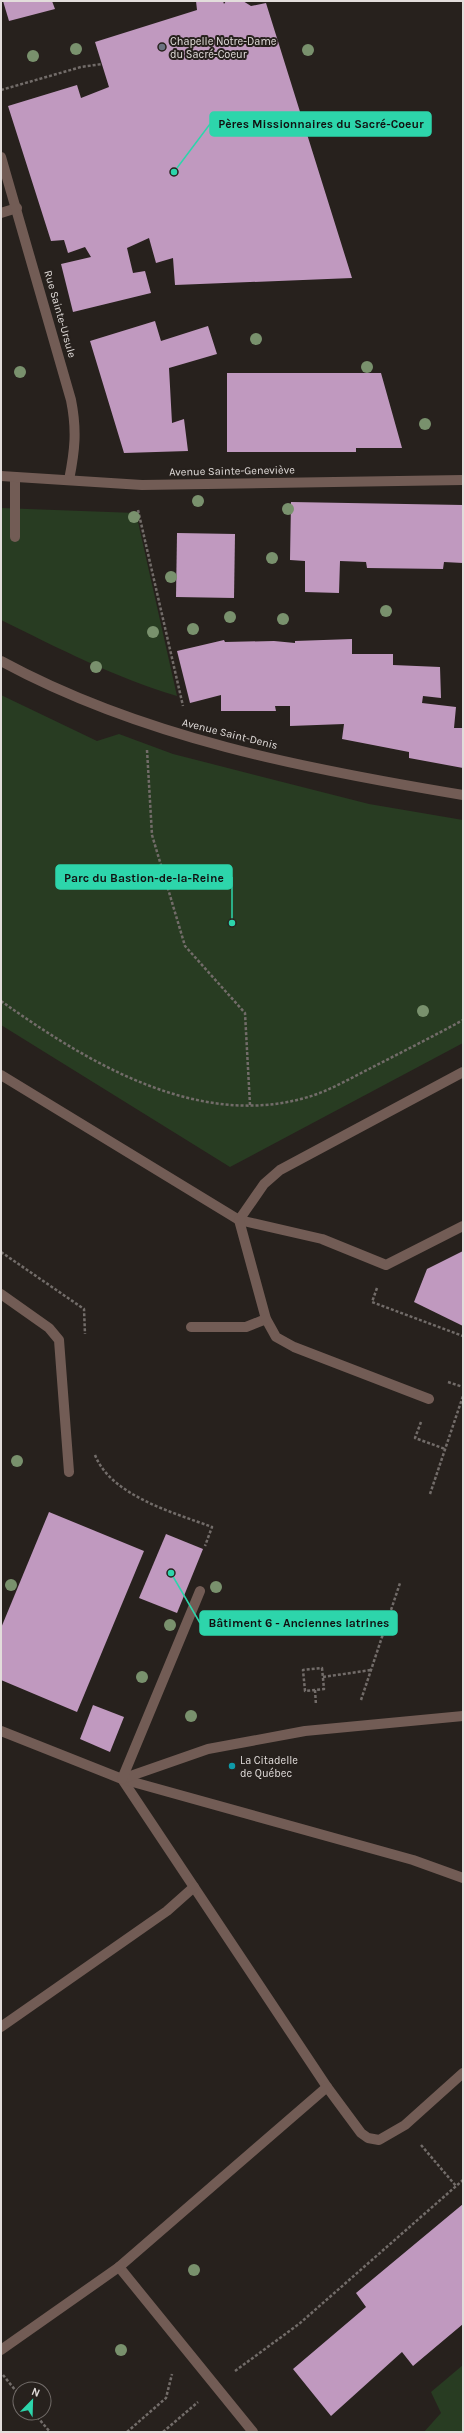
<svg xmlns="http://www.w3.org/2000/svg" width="464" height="2433" viewBox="0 0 464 2433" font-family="Karla,sans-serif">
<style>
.green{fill:#283c22}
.building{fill:#c099bf}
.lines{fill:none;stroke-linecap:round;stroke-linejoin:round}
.path{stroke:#726c69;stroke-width:2.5;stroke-dasharray:3 2;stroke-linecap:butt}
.lane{stroke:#725c55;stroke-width:10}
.street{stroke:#725c55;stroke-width:10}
.tree{fill:#79916d}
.worship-dot{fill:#6b7280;stroke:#27211d;stroke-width:1.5}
.culture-dot{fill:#0f9aa8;stroke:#27211d;stroke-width:1.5}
.labels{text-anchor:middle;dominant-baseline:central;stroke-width:4;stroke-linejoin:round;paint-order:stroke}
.poi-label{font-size:11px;fill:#e2dddb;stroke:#27211d;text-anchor:start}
.street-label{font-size:11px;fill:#e2dddb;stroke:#27211d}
.leader{fill:none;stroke:#2dd5ab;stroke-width:1.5}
.callout-dot{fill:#2dd5ab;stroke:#27211d;stroke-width:1.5}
.callout{fill:#2dd5ab;stroke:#2dd5ab;stroke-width:1.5}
.callout-label{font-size:12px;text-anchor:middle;font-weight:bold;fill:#111}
</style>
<rect width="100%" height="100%" fill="#27211d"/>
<!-- green -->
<g class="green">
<path d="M 1,508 L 136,513 L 177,696 C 116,678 58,648 1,620 Z"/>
<polygon points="1,695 97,741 119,734 173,754 369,804 463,820 463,1043 230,1167 1,1025"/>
<polygon points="463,2365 463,2432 424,2432 441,2413 431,2392"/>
</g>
<!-- building -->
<g class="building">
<polygon points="3,1 52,1 55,9 9,21"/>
<polygon points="196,1 223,1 224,4 226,1 243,1 251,6 266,3 352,278 175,285 173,258 156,263 149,238 127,248 133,273 145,271 151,293 73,312 61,264 91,257 85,247 68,253 64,240 51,241 8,106 77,85 81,98 109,87 95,42 197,10"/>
<polygon points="155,321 161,341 208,326 217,354 169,368 172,423 184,419 188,451 124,453 90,341"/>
<polygon points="227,373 381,373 402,448 356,448 356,452 227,452"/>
<polygon points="291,502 463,505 463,563 444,562 443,569 367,568 366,562 340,561 339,593 305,592 305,561 290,560"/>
<polygon points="177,533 235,534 234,598 176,597"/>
<polygon points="352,639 352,654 393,654 393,665 440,667 441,698 423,696 422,703 456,707 454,728 463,728 463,768 409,758 409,752 342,739 344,724 290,726 290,706 275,706 276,711 221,711 221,695 190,703 177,651 224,640 225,642 274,641 295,643 295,641"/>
<polygon points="463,1251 463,1326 414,1302 427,1269"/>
<polygon points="49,1512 144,1551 77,1712 1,1680 1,1628"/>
<polygon points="166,1534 203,1549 177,1613 139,1598"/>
<polygon points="93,1705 124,1717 110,1752 80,1739"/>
<polygon points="463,2204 463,2324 413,2366 402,2352 331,2416 293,2369 366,2307 356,2293"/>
</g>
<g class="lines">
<!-- path -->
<g class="path">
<polyline points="1,90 81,67 102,64"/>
<polyline points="138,510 183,706"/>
<polyline points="147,750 152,835 185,946 245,1013 250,1105"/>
<path d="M 1,1001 C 87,1062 198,1130 308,1097 C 329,1091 349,1079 369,1069 C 400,1053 432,1037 463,1020"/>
<polyline points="1,1252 84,1309 85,1334"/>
<polyline points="377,1288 372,1302 463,1336"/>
<polyline points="448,1382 463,1387"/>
<polyline points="421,1422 415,1438 445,1449"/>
<path d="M 95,1455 C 111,1496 175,1513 212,1527 L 205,1546"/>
<polyline points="430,1494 463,1396"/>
<polygon points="322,1668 324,1689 305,1691 303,1670"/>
<polyline points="323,1677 371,1670"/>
<polyline points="315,1690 316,1705"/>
<polyline points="361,1700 400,1583"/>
<polyline points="421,2145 456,2186"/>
<polyline points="235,2371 299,2324 463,2180"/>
<polyline points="3,2375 20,2396"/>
<polyline points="34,2413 50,2432"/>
<polyline points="127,2432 166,2398 172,2374"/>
<polyline points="163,2432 198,2402"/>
</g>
<!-- lane -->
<g class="lane">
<polyline points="1,213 17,208"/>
<polyline points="15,537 15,477"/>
<polyline points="1,1075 239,1220 322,1239 386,1265 463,1226"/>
<polyline points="1,1294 49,1328 59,1340 69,1472"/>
<polyline points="191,1327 246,1327 266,1319"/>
<polyline points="429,1399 294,1347 276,1337 266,1319 239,1220 264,1184 280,1170 463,1072"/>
<polyline points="1,1731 122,1779 327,2087 361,2133 368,2138 379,2140 405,2125 463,2073"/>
<polyline points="122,1779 413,1860 463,1878"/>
<polyline points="122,1779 208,1749 305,1731 463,1716"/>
<polyline points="122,1779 200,1591"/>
<polyline points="1,2027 167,1911 194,1887"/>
<polyline points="119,2267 253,2432"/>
<polyline points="1,2350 119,2267 327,2087"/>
</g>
<!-- street -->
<g class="street">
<path d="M 1,157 L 71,400 C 77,430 75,450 69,480"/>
<polyline points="1,476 142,485 463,480"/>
<path d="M 1,661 C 143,738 306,769 463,795"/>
</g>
</g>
<!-- trees -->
<g class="tree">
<circle cx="76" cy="49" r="6"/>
<circle cx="308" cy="50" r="6"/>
<circle cx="33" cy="56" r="6"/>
<circle cx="256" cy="339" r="6"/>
<circle cx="367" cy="367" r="6"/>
<circle cx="20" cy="372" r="6"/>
<circle cx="425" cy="424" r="6"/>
<circle cx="198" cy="501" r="6"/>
<circle cx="288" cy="509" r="6"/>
<circle cx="134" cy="517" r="6"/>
<circle cx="272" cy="558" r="6"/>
<circle cx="171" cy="577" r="6"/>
<circle cx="386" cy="611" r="6"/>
<circle cx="230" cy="617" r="6"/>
<circle cx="283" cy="619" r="6"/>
<circle cx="193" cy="629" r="6"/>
<circle cx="153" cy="632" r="6"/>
<circle cx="96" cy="667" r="6"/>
<circle cx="423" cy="1011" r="6"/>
<circle cx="17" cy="1461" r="6"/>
<circle cx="11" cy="1585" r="6"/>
<circle cx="216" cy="1587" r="6"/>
<circle cx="170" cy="1625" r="6"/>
<circle cx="142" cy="1677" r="6"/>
<circle cx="191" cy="1716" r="6"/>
<circle cx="194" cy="2270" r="6"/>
<circle cx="121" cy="2350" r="6"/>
</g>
<!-- markers -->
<circle class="worship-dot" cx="162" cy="47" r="4"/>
<circle class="culture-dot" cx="232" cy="1766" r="4"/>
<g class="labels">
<!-- poi labels -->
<g class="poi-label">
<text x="170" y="41">Chapelle Notre-Dame<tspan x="170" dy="13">du Sacré-Coeur</tspan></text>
<text x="240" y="1760">La Citadelle<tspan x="240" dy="13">de Québec</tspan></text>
</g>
<!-- street labels -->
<g class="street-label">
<text transform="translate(60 314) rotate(74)">Rue Sainte-Ursule</text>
<text transform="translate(232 471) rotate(-1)">Avenue Sainte-Geneviève</text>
<text transform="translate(230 734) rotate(14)">Avenue Saint-Denis</text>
</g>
</g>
<!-- callouts -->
<path class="leader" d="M174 172L210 124M232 923L232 877M171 1573L200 1623"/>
<g class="callout-dot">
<circle cx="174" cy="172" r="4"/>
<circle cx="232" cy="923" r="4"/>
<circle cx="171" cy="1573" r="4"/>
</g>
<g class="callout">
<rect x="210" y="112" width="221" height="24" rx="4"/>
<rect x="56" y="865" width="176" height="24" rx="4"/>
<rect x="200" y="1611" width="197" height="24" rx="4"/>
</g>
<g class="callout-label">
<text x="321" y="128">Pères Missionnaires du Sacré-Coeur</text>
<text x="144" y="882">Parc du Bastion-de-la-Reine</text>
<text x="299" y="1627">Bâtiment 6 - Anciennes latrines</text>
</g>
<!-- border -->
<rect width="464" height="2433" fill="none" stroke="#e2dddb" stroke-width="4"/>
<!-- north arrow -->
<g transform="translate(32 2401) rotate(23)"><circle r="19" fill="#27211d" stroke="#726c69"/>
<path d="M0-3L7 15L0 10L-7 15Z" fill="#2dd5ab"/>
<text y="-6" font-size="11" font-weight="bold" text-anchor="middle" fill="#e2dddb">N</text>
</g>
</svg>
